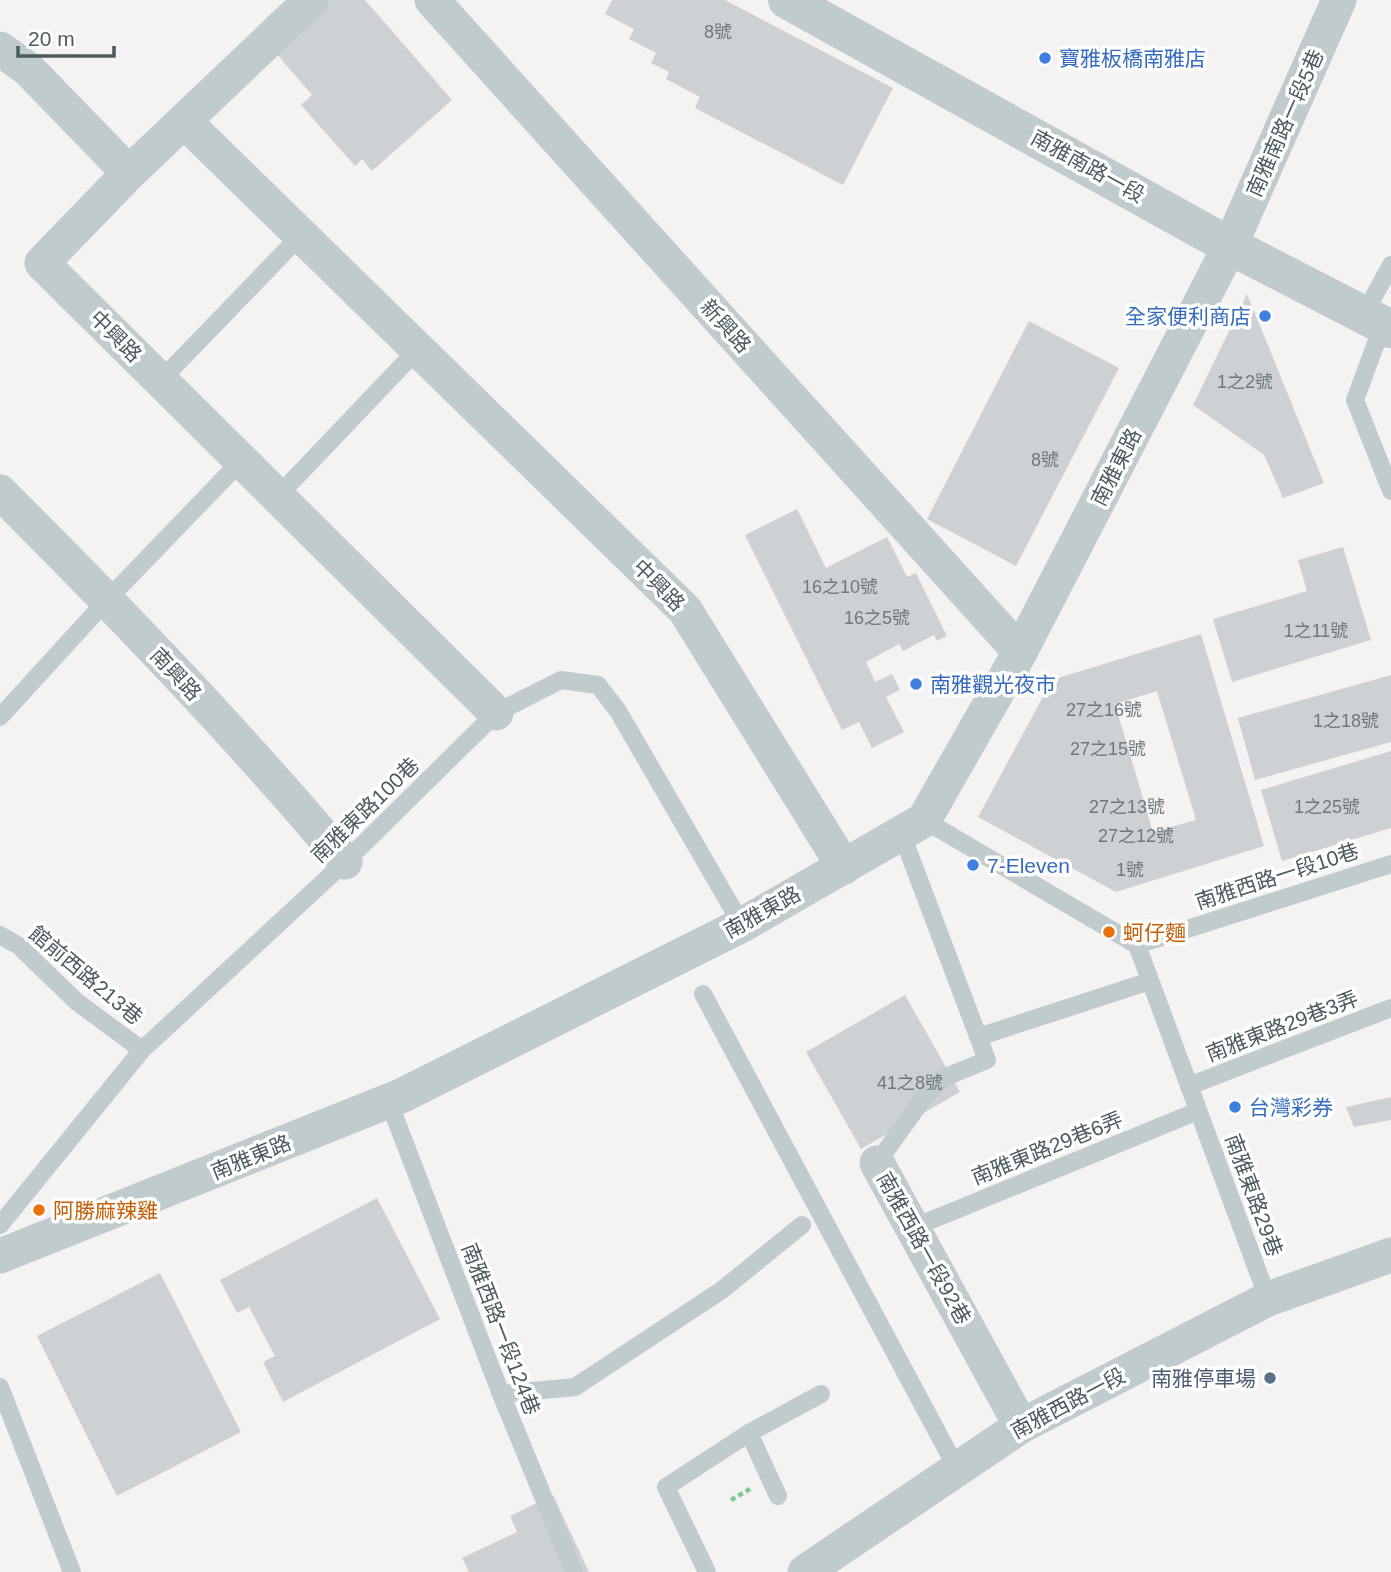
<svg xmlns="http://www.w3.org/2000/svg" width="1391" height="1572" viewBox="0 0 1391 1572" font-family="Helvetica,'Noto Sans TC',sans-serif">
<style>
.building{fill:#cdd1d4;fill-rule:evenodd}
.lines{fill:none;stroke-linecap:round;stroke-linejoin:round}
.path{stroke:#7fc991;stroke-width:4.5;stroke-dasharray:5 3.5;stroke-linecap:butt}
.service{stroke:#bfcbcd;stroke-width:18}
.minor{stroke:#bfcbcd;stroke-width:35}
.tertiary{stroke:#bfcbcd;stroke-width:38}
.shop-dot{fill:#3f7fe0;stroke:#fff;stroke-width:2.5}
.food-dot{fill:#e8710a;stroke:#fff;stroke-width:2.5}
.service-dot{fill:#5c6f8a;stroke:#fff;stroke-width:2.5}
.labels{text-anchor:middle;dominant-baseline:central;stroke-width:7;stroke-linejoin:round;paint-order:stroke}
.number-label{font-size:18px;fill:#6c787c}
.shop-label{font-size:21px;fill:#366cbe;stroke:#fff;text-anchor:start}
.street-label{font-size:21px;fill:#4b5b5f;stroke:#fff}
.food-label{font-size:21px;fill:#c56008;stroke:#fff;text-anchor:start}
.service-label{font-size:21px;fill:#4e5e75;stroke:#fff;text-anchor:end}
</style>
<rect width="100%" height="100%" fill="#f4f2f3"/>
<!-- building -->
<g class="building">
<polygon points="318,0 365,0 452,100 372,171 362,159 355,166 301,105 312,95 275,52"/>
<polygon points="612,0 725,0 893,88 843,185 695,108 700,97 666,79 669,72 651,63 656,53 629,39 634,29 605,14"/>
<polygon points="1247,294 1324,483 1283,498 1264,455 1193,405"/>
<polygon points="1029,321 1119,368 1016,566 927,519"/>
<polygon points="797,509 826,568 887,537 907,577 916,573 947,636 937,641 934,635 903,651 899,644 866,662 875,682 892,674 900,690 886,697 904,732 872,748 859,722 842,730 745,535"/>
<polygon points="1343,547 1371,640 1232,682 1213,619 1307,591 1298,560"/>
<path d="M 1201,634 L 1264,846 L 1116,892 L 978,817 L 1052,680 ZM 1157,691 L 1196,820 L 1153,832 L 1115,704 Z"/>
<polygon points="1391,675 1391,742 1255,780 1238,718"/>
<polygon points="1391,751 1391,828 1282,861 1261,790"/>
<polygon points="905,995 960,1092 861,1149 806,1052"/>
<polygon points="1391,1097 1391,1120 1354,1127 1346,1107"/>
<polygon points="377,1198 440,1319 283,1402 263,1362 275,1356 249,1307 237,1313 220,1280"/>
<polygon points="160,1273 241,1432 117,1496 37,1336"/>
<polygon points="553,1495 589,1572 469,1572 462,1558 517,1532 510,1516"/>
</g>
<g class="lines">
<!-- path -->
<polyline class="path" points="731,1500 750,1489"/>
<!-- service -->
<g class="service">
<polyline points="1364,314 1391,265"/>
<polyline points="1383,324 1355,400 1391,491"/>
<polyline points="161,380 301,235"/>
<polyline points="278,496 418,349"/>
<polyline points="0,717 107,600 241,461"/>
<polyline points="924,820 1137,945 1268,1299"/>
<polyline points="0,935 19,946 77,1002 142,1050"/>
<polyline points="1137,945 1391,864"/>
<polyline points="703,994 957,1469"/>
<polyline points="978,1037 1150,981"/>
<polyline points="1189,1086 1391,1008"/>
<polyline points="389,1102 501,1394 574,1572"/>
<polyline points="877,1163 925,1096 943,1078 987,1060 901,832"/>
<polyline points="0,1225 142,1050 345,862 496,713 561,680 598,685 618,711 742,925"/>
<polyline points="912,1228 1198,1111"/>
<polyline points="0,1387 72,1572"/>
<polyline points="501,1394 575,1387 722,1290 802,1225"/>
<polyline points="778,1496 749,1433 821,1394"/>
<polyline points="707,1572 666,1487 749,1433"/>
</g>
<!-- minor -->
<g class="minor">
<polyline points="432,0 1020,652"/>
<polyline points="0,49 28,69 129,173 311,0"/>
<polyline points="184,121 685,610 844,867"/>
<polyline points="129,173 42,263 496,713"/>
<path d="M 0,492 C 119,611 237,733 345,862"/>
<polyline points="877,1163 1021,1426"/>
<polyline points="0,1256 401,1096 742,925 924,820 1020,652 1230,246 1339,0"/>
<polyline points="805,1572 1021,1426 1268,1299 1391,1255"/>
</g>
<!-- tertiary -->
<polyline class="tertiary" points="787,0 1230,246 1391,329"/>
</g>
<!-- markers -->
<g class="shop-dot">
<circle cx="1045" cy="58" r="7"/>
<circle cx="1265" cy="316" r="7"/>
<circle cx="916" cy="684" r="7"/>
<circle cx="973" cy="865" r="7"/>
<circle cx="1235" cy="1107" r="7"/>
</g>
<g class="food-dot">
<circle cx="1109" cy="932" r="7"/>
<circle cx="39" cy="1210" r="7"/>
</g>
<circle class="service-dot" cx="1270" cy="1378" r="7"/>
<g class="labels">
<!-- number labels -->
<g class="number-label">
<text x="718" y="32">8號</text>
<text x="1245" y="382">1之2號</text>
<text x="1045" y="460">8號</text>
<text x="840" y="587">16之10號</text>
<text x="877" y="618">16之5號</text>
<text x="1316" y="631">1之11號</text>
<text x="1104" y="710">27之16號</text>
<text x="1346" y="721">1之18號</text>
<text x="1108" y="749">27之15號</text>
<text x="1127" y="807">27之13號</text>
<text x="1327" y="807">1之25號</text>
<text x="1136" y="836">27之12號</text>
<text x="1130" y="870">1號</text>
<text x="910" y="1083">41之8號</text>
</g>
<!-- shop labels -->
<g class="shop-label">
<text x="1059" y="58">寶雅板橋南雅店</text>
<text x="1251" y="316" text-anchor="end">全家便利商店</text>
<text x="930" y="684">南雅觀光夜市</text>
<text x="987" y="865">7-Eleven</text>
<text x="1249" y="1107">台灣彩券</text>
</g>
<!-- street labels -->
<g class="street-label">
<text transform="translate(1285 123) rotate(-66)">南雅南路一段5巷</text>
<text transform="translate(1088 166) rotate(29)">南雅南路一段</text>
<text transform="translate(726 326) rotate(48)">新興路</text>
<text transform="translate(116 336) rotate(45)">中興路</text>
<text transform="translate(1116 467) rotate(-63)">南雅東路</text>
<text transform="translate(659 585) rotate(45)">中興路</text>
<text transform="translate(176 674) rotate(47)">南興路</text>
<text transform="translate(365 810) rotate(-44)">南雅東路100巷</text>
<text transform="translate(1277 876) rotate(-18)">南雅西路一段10巷</text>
<text transform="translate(762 912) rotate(-29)">南雅東路</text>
<text transform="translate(86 975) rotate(40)">館前西路213巷</text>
<text transform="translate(1282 1026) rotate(-21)">南雅東路29巷3弄</text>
<text transform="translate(1047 1148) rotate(-22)">南雅東路29巷6弄</text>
<text transform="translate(251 1157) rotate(-22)">南雅東路</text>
<text transform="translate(1254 1195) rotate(70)">南雅東路29巷</text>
<text transform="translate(924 1248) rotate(61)">南雅西路一段92巷</text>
<text transform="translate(501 1329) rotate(69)">南雅西路一段124巷</text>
<text transform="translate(1068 1403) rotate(-28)">南雅西路一段</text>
</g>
<!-- food labels -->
<g class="food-label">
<text x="1123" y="932">蚵仔麵</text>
<text x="53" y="1210">阿勝麻辣雞</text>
</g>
<!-- service labels -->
<g class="service-label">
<text x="1256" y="1378">南雅停車場</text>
</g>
</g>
<!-- scale -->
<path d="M18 46v10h96v-10" fill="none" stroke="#4b5b5f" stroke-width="3.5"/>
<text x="28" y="46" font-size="21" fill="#4b5b5f" stroke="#ffffff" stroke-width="5" paint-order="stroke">20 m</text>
</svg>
